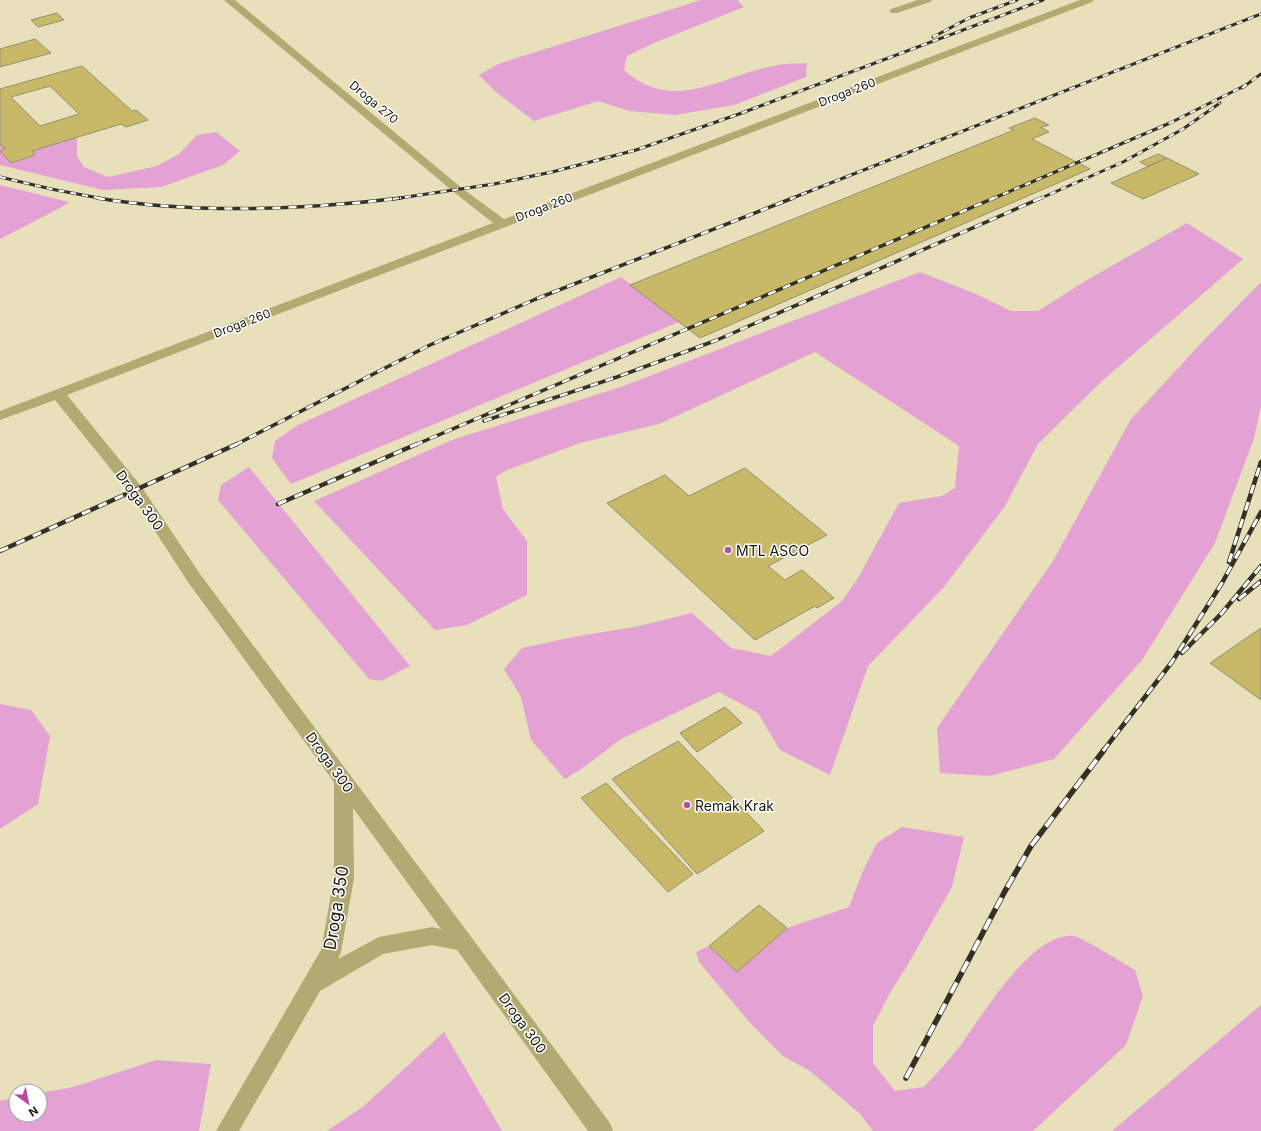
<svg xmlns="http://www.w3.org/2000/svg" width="1261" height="1131" viewBox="0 0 1261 1131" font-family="Inter,sans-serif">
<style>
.built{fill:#e7e0ba;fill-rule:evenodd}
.forest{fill:#e4a1d4}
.building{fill:#c7b968;stroke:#938f72;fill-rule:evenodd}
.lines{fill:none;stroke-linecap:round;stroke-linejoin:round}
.lane{fill:#b3aa73;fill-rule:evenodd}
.rail-far3-casing{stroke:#343124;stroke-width:3}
.rail-far2-casing{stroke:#343124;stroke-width:3.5}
.rail-far1-casing{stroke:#343124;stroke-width:4.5}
.rail-casing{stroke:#343124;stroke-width:5.5}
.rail-far3{stroke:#fff;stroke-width:2;stroke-dasharray:6;stroke-linecap:butt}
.rail-far2{stroke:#fff;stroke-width:2.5;stroke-dasharray:8;stroke-linecap:butt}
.rail-far1{stroke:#fff;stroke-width:3;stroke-dasharray:9;stroke-linecap:butt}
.rail{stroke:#fff;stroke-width:4;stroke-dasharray:12;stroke-linecap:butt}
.poi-dot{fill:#ba49a5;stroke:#fff;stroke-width:1.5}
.labels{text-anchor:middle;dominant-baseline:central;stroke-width:3;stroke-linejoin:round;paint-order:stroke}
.far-street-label{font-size:12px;fill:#1a180d;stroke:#fff}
.street-label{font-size:14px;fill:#1a180d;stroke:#fff}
.poi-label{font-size:14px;fill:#1a180d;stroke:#fff;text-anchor:start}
.near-street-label{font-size:17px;fill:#1a180d;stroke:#fff}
</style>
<rect width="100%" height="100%" fill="#f1ecce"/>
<!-- built -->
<path class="built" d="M 0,0 L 1261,0 L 1261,1131 L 0,1131 ZM 16,1091 L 40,1091 L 40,1115 L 16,1115 Z"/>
<!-- forest -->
<g class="forest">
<path d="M 701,0 L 737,0 L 744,7 L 654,43 L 627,56 L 624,70 C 672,114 720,77 773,66 C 784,63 796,64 807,63 L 806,77 L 734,105 L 675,115 L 630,111 L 598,101 L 534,121 L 497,93 L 479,75 L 498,64 Z"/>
<polygon points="216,132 240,151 223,165 161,187 103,190 0,165 0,144 5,149 1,151 11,163 35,155 32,151 77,137 77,156 84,167 108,177 157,166 179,154 197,135"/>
<polygon points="0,185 8,187 69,202 60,208 0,239"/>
<polygon points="1187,223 1243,259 1101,382 1038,444 1005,506 944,587 868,666 830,775 780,750 758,713 719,692 621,739 584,767 565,779 531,740 521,697 504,669 522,648 578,636 635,627 692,613 731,648 771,656 842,601 858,578 899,503 942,496 955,488 959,446 815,352 659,424 580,443 507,470 496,477 503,509 527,541 527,595 467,625 435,630 314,501 452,440 621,387 920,272 976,294 1011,311 1038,311 1087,280"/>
<polygon points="621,277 679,322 291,484 272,458 275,441 298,425"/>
<polygon points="1261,282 1261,406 1254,438 1215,543 1142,660 1054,759 990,776 940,773 937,728 1053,561 1131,419 1204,340"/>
<polygon points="249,467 410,666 381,681 369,679 218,500 221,485"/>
<polygon points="0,704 31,710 50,736 38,804 0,829"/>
<path d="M 902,827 L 964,837 L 952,887 L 907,966 L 891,991 L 873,1026 L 873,1063 L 895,1091 L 924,1087 C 936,1074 949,1060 960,1046 C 983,1015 1031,932 1074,936 C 1081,937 1125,964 1135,970 L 1143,996 L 1126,1045 L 1033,1131 L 873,1131 L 860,1114 L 810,1071 L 783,1056 L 751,1024 L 699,962 L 696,952 L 709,946 L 737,972 L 787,928 L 849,907 L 863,871 L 877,843 Z"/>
<polygon points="1261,1005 1261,1131 1112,1131"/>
<polygon points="444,1032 502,1131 327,1131 364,1106"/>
<polygon points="156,1060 211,1064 199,1131 0,1131 0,1101 16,1098 16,1115 40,1115 40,1093 73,1087"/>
</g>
<!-- building -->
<g class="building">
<polygon points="57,13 64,20 38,27 31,20"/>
<polygon points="35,39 51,53 0,67 0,49"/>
<path d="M 82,66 L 132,111 L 136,110 L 148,120 L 126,127 L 121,124 L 32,151 L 35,155 L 11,163 L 0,151 L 5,149 L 0,144 L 0,89 ZM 50,86 L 79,114 L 40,126 L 11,97 Z"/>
<polygon points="1035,118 1049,125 1041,127 1049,132 1032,139 1090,169 700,338 630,285 1014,130 1009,128"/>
<polygon points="1158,154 1167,158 1148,166 1140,162"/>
<polygon points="1167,158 1199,174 1143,199 1111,183"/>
<polygon points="745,468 827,535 768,566 785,580 802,570 834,598 817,608 815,606 755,640 607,503 665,475 689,496"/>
<polygon points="1261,628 1261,700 1210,663"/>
<polygon points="725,707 742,723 697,752 680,733"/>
<polygon points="678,741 764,831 697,874 612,779"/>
<polygon points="606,783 693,874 668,892 581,798"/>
<polygon points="759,905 787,928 737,972 709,946"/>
</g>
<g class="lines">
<!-- lane -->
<g class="lane">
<path d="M 224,0 L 235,0 L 463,189 L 504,219 L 1080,0 L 1094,0 L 1092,2 L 67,395 L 141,486 L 200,574 L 610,1123 L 613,1131 L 588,1131 L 457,950 L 432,945 L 383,954 L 320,991 L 239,1131 L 216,1131 L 321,950 L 334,878 L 334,782 L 188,582 L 131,494 L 55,400 L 0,420 L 0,411 L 493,223 L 455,193 ZM 353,808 L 441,929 L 432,927 L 379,937 L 338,959 L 341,952 L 354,878 Z"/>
<polygon points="918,0 932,0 930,2 897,13 891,13 889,11 891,9"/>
</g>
<!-- rail-far3 casing -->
<g class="rail-far3-casing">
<g id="rail-far3">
<polyline points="933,37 969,18 1017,0"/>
<polyline points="1242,88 1261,74"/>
<polyline points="0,177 51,189 104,199"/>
<polyline points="393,199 494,184 552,172 636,150 739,114 1043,0"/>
<polyline points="790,199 1261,14"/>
<polyline points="992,199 1170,123 1246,85"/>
<polyline points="1039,199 1123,162 1183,129 1220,103"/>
</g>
</g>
<!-- rail-far2 casing -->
<g class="rail-far2-casing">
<g id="rail-far2">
<path d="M 97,198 C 195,214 302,210 401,198"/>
<polyline points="484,421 617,377 717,340 1041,198"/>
<polyline points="235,445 430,345 536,299 793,198"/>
<polyline points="415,445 994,198"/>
</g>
</g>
<!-- rail-far1 casing -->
<g class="rail-far1-casing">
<g id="rail-far1">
<polyline points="278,504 417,444"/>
<polyline points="0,551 237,444"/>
<polyline points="1229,562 1261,462"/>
<polyline points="1239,599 1261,581"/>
<polyline points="1182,653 1222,613 1261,566"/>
<polyline points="1103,751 1172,662 1222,583 1261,512"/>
</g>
</g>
<!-- rail casing -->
<g class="rail-casing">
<polyline id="rail" points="906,1078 1005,891 1031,846 1104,750"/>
</g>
<!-- rail-far3 -->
<use href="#rail-far3" class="rail-far3"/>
<!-- rail-far2 -->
<use href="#rail-far2" class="rail-far2"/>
<!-- rail-far1 -->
<use href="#rail-far1" class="rail-far1"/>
<!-- rail -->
<use href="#rail" class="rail"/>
</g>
<!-- markers -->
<g class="poi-dot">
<circle cx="728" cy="550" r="4"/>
<circle cx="687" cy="805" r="4"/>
</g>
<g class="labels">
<!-- far-street labels -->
<g class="far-street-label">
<text transform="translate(847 92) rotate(-21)">Droga 260</text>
<text transform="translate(374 102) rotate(40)">Droga 270</text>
<text transform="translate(544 207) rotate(-21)">Droga 260</text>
<text transform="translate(242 323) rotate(-21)">Droga 260</text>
</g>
<!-- street labels -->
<g class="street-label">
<text transform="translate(140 500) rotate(54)">Droga 300</text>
<text transform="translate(330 762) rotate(54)">Droga 300</text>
<text transform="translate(523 1023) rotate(54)">Droga 300</text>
</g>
<!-- poi labels -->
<g class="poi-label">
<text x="736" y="550">MTL ASCO</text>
<text x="695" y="805">Remak Krak</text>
</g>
<!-- near-street labels -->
<g class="near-street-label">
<text transform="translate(336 908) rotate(-81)">Droga 350</text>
</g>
</g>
<!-- north arrow -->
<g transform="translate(28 1103) rotate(147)"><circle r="19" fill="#ffffff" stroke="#a3a39e"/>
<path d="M0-3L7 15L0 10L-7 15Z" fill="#ba49a5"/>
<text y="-6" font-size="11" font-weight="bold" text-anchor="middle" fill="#1a180d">N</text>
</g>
</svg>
